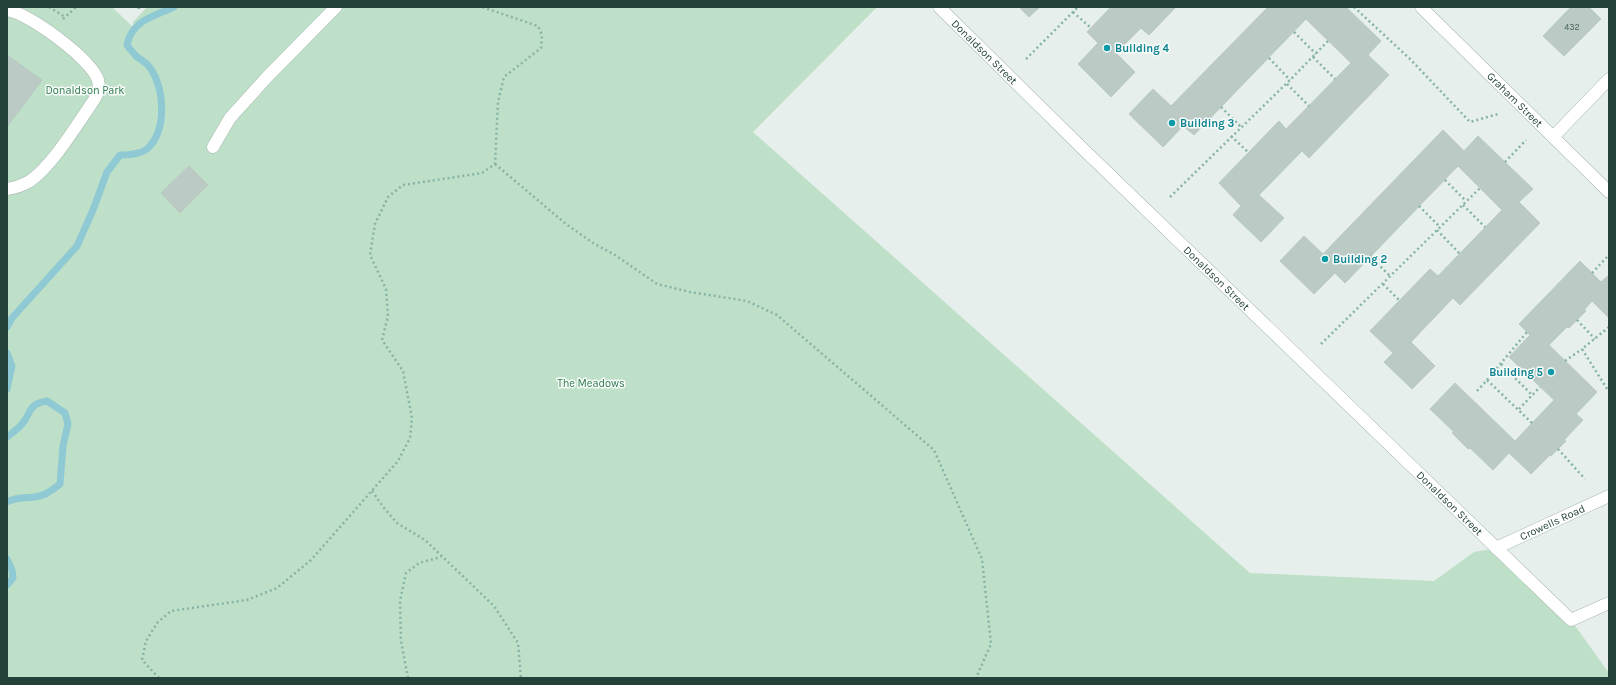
<svg xmlns="http://www.w3.org/2000/svg" width="1616" height="685" viewBox="0 0 1616 685" font-family="Karla,sans-serif">
<style>
.green{fill:#bfe0c8}
.lines{fill:none;stroke-linecap:round;stroke-linejoin:round}
.stream{stroke:#8ec9d4;stroke-width:7}
.building{fill:#bbcac4;stroke:#b8c9c2}
.minor-casing{stroke:#a8b8b2;stroke-width:13}
.path{stroke:#86b3a5;stroke-width:2.5;stroke-dasharray:2 3;stroke-linecap:butt}
.minor{stroke:#fff;stroke-width:12}
.culture-dot{fill:#0f9aa8;stroke:#f7fbf9;stroke-width:1.5}
.labels{text-anchor:middle;dominant-baseline:central;stroke-width:3;stroke-linejoin:round;paint-order:stroke}
.number-label{font-size:9px;fill:#4a645c}
.culture-label{font-size:11px;font-weight:bold;fill:#0d838f;stroke:#f7fbf9;text-anchor:start}
.street-label{font-size:11px;fill:#24423a;stroke:#f7fbf9}
.park-label{font-size:11px;fill:#2d7a4b;stroke:#f7fbf9}
</style>
<rect width="100%" height="100%" fill="#e6efeb"/>
<!-- green -->
<polygon class="green" points="7,7 112,7 133,27 133,22 147,7 877,7 753,132 1250,573 1434,581 1474,552 1496,548 1571,620 1609,673 1609,678 7,678"/>
<g class="lines">
<!-- stream -->
<g class="stream">
<path d="M 7,327 L 12,318 L 77,246 L 93,210 L 107,172 L 120,155 C 129,155 143,154 149,147 C 167,128 164,89 151,69 C 148,64 142,60 137,57 C 133,53 130,49 127,45 C 132,20 153,17 174,7"/>
<polyline points="7,353 12,366 7,389"/>
<path d="M 7,437 C 12,433 18,429 22,424 C 32,412 28,404 47,401 L 65,413 L 68,424 L 63,446 L 60,484 C 53,490 45,496 35,497 C 25,498 16,497 7,502"/>
<polyline points="7,559 12,570 13,578 7,585"/>
</g>
</g>
<!-- building -->
<g class="building">
<polygon points="1019,7 1040,7 1029,17"/>
<polygon points="1111,7 1176,7 1149,35 1141,28 1116,53 1135,72 1111,97 1078,64 1098,43 1087,32"/>
<polygon points="1268,7 1346,7 1381,41 1368,55 1389,75 1309,158 1302,151 1259,195 1284,218 1261,242 1233,215 1241,206 1219,183 1279,121 1286,129 1351,63 1306,19 1194,135 1183,126 1163,147 1129,114 1153,89 1171,106"/>
<polygon points="1571,7 1589,7 1601,19 1564,56 1543,36"/>
<polygon points="7,55 42,80 7,127"/>
<polygon points="1443,130 1464,151 1478,136 1533,189 1519,202 1540,223 1460,305 1453,298 1411,342 1435,366 1412,389 1384,362 1393,353 1370,331 1430,269 1438,276 1502,210 1458,166 1345,283 1335,273 1314,294 1280,261 1304,236 1323,254"/>
<polygon points="189,166 208,185 180,213 161,193"/>
<polygon points="1580,261 1601,282 1609,275 1609,318 1592,301 1584,310 1586,311 1569,328 1567,327 1549,345 1597,392 1576,414 1583,420 1564,440 1566,441 1551,456 1550,455 1531,474 1509,453 1493,470 1470,448 1468,449 1452,433 1454,432 1430,409 1455,383 1515,441 1554,400 1509,357 1530,335 1519,324"/>
</g>
<g class="lines">
<!-- minor casing -->
<g class="minor-casing">
<g id="minor">
<path id="s1" d="M 939,7 L 1081,147 L 1571,620 L 1609,603"/>
<path id="s2" d="M 1421,7 L 1609,192"/>
<path d="M 7,10 C 29,13 91,59 98,80 C 100,87 98,94 94,100 C 78,123 53,165 30,181 C 23,185 15,188 7,189"/>
<polyline points="1553,137 1609,79"/>
<polyline points="213,147 230,118 268,76 336,7"/>
<path id="s3" d="M 1496,548 L 1609,496"/>
</g>
</g>
<!-- path -->
<g class="path">
<polyline points="49,7 65,17"/>
<polyline points="138,7 139,8 140,7"/>
<polyline points="1354,7 1410,59 1470,122 1498,114"/>
<polyline points="1073,12 1091,28"/>
<polyline points="63,19 76,7"/>
<polyline points="1294,32 1316,54"/>
<polyline points="1313,57 1335,79"/>
<polyline points="1269,58 1290,80"/>
<polyline points="1026,59 1078,7"/>
<polyline points="1287,84 1309,106"/>
<polyline points="1221,107 1241,127"/>
<polyline points="1231,136 1249,153"/>
<polyline points="1505,162 1526,140"/>
<polyline points="495,164 566,224 593,243 615,255 657,284 690,292 747,301 777,315 934,450 982,559 991,644 976,678"/>
<polyline points="1445,180 1466,201"/>
<polyline points="1170,197 1290,80 1328,41"/>
<polyline points="1463,205 1485,227"/>
<polyline points="1419,206 1440,227"/>
<polyline points="1437,230 1460,254"/>
<polyline points="1370,256 1390,276"/>
<polyline points="1592,273 1609,255"/>
<polyline points="1383,284 1399,300"/>
<polyline points="1577,320 1595,339"/>
<polyline points="1609,327 1582,349 1609,392"/>
<polyline points="1321,344 1480,188"/>
<polyline points="1565,361 1582,349"/>
<polyline points="1501,364 1532,395"/>
<polyline points="1487,380 1527,332"/>
<polyline points="1477,391 1487,380 1532,423"/>
<polyline points="1519,409 1540,387"/>
<polyline points="1558,449 1585,479"/>
<polyline points="372,491 384,508 397,523 425,540 494,606 518,643 521,678"/>
<polyline points="159,678 142,660 146,641 157,623 171,611 247,600 277,588 311,560 398,461 410,438 412,418 403,371 382,340 388,316 386,289 370,255 375,224 388,197 403,185 482,173 495,164 498,102 504,77 541,48 542,35 538,26 482,7"/>
<polyline points="408,678 401,641 400,601 406,573 419,563 441,557"/>
</g>
<!-- minor -->
<use href="#minor" class="minor"/>
</g>
<!-- markers -->
<g class="culture-dot">
<circle cx="1107" cy="48" r="4"/>
<circle cx="1172" cy="123" r="4"/>
<circle cx="1325" cy="259" r="4"/>
<circle cx="1551" cy="372" r="4"/>
</g>
<g class="labels">
<!-- number labels -->
<g class="number-label">
<text x="1572" y="27">432</text>
</g>
<!-- culture labels -->
<g class="culture-label">
<text x="1115" y="48">Building 4</text>
<text x="1180" y="123">Building 3</text>
<text x="1333" y="259">Building 2</text>
<text x="1543" y="372" text-anchor="end">Building 5</text>
</g>
<!-- street labels -->
<g class="street-label">
<text stroke="none"><textPath href="#s1" startOffset="64">Donaldson Street</textPath></text>
<text stroke="none"><textPath href="#s2" startOffset="132">Graham Street</textPath></text>
<text stroke="none"><textPath href="#s1" startOffset="388">Donaldson Street</textPath></text>
<text stroke="none"><textPath href="#s1" startOffset="712">Donaldson Street</textPath></text>
<text stroke="none"><textPath href="#s3" startOffset="62">Crowells Road</textPath></text>
</g>
<!-- park labels -->
<g class="park-label">
<text x="85" y="90">Donaldson Park</text>
<text x="591" y="383">The Meadows</text>
</g>
</g>
<!-- border -->
<rect width="1616" height="685" fill="none" stroke="#24423a" stroke-width="16"/>
</svg>
